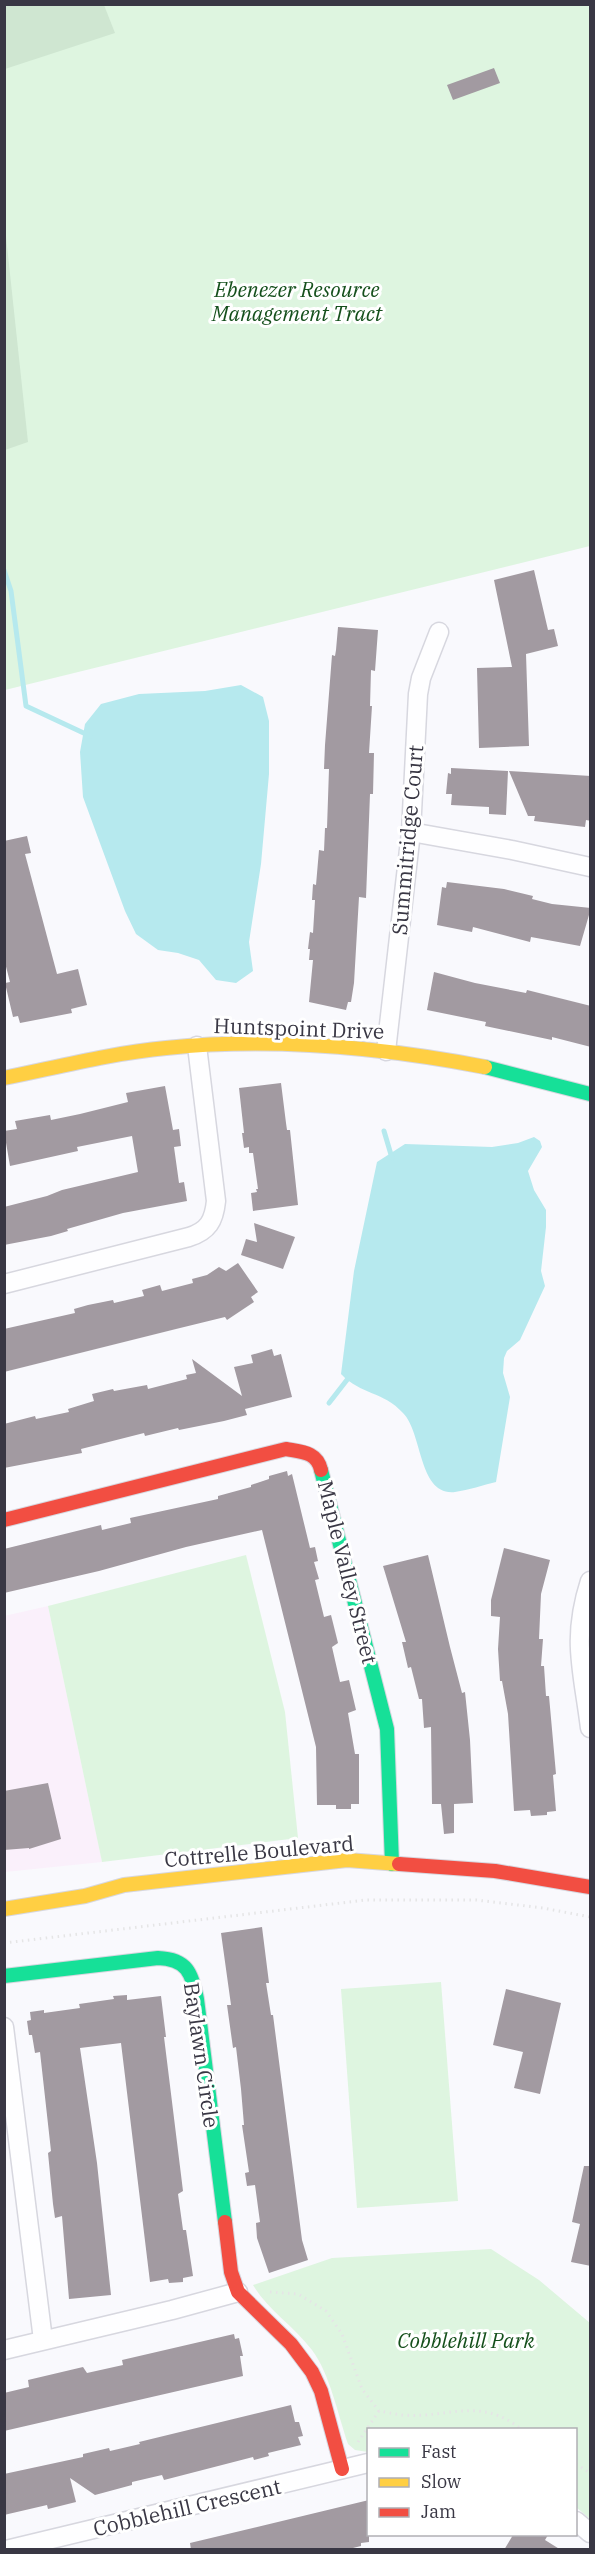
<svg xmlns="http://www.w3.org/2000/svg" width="595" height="2554" viewBox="0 0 595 2554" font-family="'IBM Plex Serif',serif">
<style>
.commercial{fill:#faf0fb}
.green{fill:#def5e0}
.forest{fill:#cfe6d1}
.water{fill:#b6e9ee}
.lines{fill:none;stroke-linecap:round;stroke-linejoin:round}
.stream{stroke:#b6e9ee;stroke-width:5}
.building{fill:#a29aa1}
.street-casing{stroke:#d7d7df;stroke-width:21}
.fast-casing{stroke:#d7d7df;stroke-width:16}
.slow-casing{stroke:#d7d7df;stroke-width:16}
.jam-casing{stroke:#d7d7df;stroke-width:16}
.path{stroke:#e5e5e6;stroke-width:3;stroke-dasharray:1.5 4.5;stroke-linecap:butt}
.street{stroke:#fefeff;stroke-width:18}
.fast{stroke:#16e098;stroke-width:14}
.slow{stroke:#ffcf43;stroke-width:14}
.jam{stroke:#f24e42;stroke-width:14}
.labels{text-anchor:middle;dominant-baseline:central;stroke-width:6;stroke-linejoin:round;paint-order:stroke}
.park-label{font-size:21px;font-style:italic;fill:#15501c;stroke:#fff}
.street-label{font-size:21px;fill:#393744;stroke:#fff}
</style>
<rect width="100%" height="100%" fill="#f9f9fd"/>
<!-- commercial -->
<polygon class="commercial" points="48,1606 102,1862 5,1872 4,1616"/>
<!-- green -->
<g class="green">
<polygon points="4,5 590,5 590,546 5,690"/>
<polygon points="246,1555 285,1712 298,1838 102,1862 48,1606"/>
<polygon points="441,1982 458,2201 357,2208 341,1989"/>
<path d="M 491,2249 L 539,2280 L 590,2323 L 590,2519 L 576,2507 L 576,2430 L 368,2430 L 368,2452 L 355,2450 L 348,2444 C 338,2415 330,2374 312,2350 C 294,2326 268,2310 253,2285 L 332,2258 Z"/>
</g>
<!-- forest -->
<g class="forest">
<polygon points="4,5 104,5 115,33 5,69"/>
<polygon points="5,227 28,442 5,450 4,450"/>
</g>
<!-- water -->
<g class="water">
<polygon points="241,685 263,697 269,721 269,774 261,864 249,942 253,971 236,983 216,980 199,960 178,953 158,950 136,934 125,911 83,797 80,752 85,724 101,704 139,694 205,691"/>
<path d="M 534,1137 L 540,1141 L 542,1147 L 528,1171 L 534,1190 L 546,1210 L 546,1227 L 541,1271 L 545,1286 L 520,1340 L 507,1351 L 504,1358 L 503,1373 L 510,1397 L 496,1482 C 483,1485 469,1490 455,1492 C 418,1496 423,1433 403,1413 C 383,1391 361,1395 341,1374 L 354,1271 L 377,1162 L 405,1144 L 492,1147 L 518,1143 Z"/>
</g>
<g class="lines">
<!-- stream -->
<g class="stream">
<polyline points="4,570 11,591 26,706 90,736"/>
<polyline points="384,1131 392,1158"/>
<polyline points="329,1403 350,1376"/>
</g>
</g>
<!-- building -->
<g class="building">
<polygon points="494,68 500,83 453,100 447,85"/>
<polygon points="534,570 548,630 554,629 558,646 526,654 529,746 479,748 477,668 512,667 494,580"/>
<polygon points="338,627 378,630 375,671 371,670 370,706 372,706 369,753 374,753 373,794 370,794 366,898 359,897 354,983 351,1002 348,1002 346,1010 309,1002 313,960 309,960 310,949 308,949 310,932 313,933 315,900 312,900 313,884 316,885 319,850 324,851 325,828 327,828 329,769 324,769 325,745 332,655 335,656 336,650"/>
<polygon points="451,768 508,771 506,815 489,814 489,807 451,805 452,794 446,794 448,773 451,774"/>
<polygon points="509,771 591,776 591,821 586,820 585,827 534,821 535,816 528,816"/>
<polygon points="27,836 31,853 25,854 57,974 78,969 87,1005 71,1009 72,1013 20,1023 18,1016 13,1017 5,983 10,982 4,959 4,841"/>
<polygon points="447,882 504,889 533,896 532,899 552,904 591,908 580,946 531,937 530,942 473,927 472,932 437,925 442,887 446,888"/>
<polygon points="434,972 475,983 526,993 527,990 591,1006 591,1047 552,1037 552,1040 485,1026 486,1022 427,1010"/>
<polygon points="281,1083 286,1123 287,1130 290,1130 298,1205 253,1211 251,1193 257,1192 256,1189 258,1189 253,1153 249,1153 249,1147 244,1148 242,1133 244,1133 239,1088"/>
<polygon points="165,1086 173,1130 179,1129 181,1146 174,1147 179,1183 184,1182 187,1201 123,1213 67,1229 68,1231 51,1236 4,1245 4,1207 47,1196 62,1190 138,1172 132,1136 77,1147 78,1151 10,1166 4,1131 17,1129 15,1121 50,1115 51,1120 80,1114 128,1102 126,1093"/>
<polygon points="254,1223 295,1237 283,1269 241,1255 246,1239 257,1242"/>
<polygon points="238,1263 258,1292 251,1297 254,1302 227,1320 225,1317 176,1329 4,1372 4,1329 75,1313 74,1309 88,1305 113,1300 114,1303 144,1296 142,1290 160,1285 162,1291 193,1283 192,1279 207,1275 219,1267 226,1271"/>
<polygon points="272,1349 274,1356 281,1354 292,1397 245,1409 247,1415 224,1421 179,1430 178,1428 145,1436 144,1433 81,1449 82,1453 4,1468 4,1424 35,1416 36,1419 69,1412 68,1409 94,1401 92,1394 113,1389 114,1391 147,1385 148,1389 187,1379 186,1375 196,1373 192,1359 242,1396 234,1367 253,1363 251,1355"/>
<polygon points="287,1471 288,1476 292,1474 310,1548 315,1547 318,1561 314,1562 319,1579 315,1580 324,1617 331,1615 338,1643 332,1647 340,1682 349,1680 356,1710 348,1713 355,1754 359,1754 359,1804 351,1804 351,1809 336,1809 336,1805 317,1805 316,1747 262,1530 186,1547 99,1571 4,1593 4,1549 101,1525 102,1530 131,1523 130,1518 218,1499 218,1496 251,1487 251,1485 269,1479 269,1476"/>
<polygon points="504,1548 550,1560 541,1594 539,1639 543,1639 541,1666 544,1666 546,1696 549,1696 556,1774 553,1775 556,1811 547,1812 547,1815 531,1816 530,1810 514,1811 508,1714 502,1681 500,1681 498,1649 500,1617 491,1616 491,1600"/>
<polygon points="428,1555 450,1647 462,1693 465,1692 470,1740 473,1803 454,1804 454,1833 444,1834 441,1804 432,1804 431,1727 424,1728 422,1699 419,1699 411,1667 408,1668 402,1642 406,1642 383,1566"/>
<polygon points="48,1783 61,1839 29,1849 29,1848 4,1850 4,1791"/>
<polygon points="262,1927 269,1983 266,1983 271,2015 273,2015 302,2240 308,2260 269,2273 257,2238 256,2223 260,2222 255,2185 247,2186 245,2173 249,2172 242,2125 244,2125 241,2089 236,2047 233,2048 227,2005 231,2005 221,1933"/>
<polygon points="506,1989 561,2003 540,2094 514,2088 523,2052 493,2045"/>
<polygon points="127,1995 127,2000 161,1996 166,2037 164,2037 183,2191 178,2194 183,2230 186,2230 193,2276 183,2278 183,2282 169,2283 168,2279 150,2282 121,2043 80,2048 97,2163 111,2295 69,2299 62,2216 55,2218 53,2204 48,2153 51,2151 40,2052 35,2053 32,2035 29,2035 27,2021 31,2020 30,2012 44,2010 44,2013 80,2008 79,2004 114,1999 113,1996"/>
<polygon points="584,2166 591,2166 591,2266 571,2262 580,2224 572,2222"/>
<polygon points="234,2334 235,2339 239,2338 243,2356 240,2356 243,2376 4,2431 4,2393 29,2387 28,2380 83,2367 87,2373 123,2365 122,2360"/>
<polygon points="291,2405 295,2422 299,2422 303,2436 298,2437 301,2445 268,2453 269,2456 254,2460 253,2457 164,2480 162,2475 132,2482 132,2485 95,2495 70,2478 76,2502 48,2509 47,2505 4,2515 4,2474 83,2457 83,2454 109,2448 110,2451 140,2444 139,2442"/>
<polygon points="369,2500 369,2542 361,2543 361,2546 345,2550 191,2550 190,2543"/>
<polygon points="513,2535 548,2535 545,2540 561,2550 504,2550"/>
</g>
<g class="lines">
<!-- street casing -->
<g class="street-casing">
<g id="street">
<polyline points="411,832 512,850 590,867"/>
<polyline points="386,1051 411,832 418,694 421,678 439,632"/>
<path d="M 4,1284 L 189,1237 C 208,1231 214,1221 216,1201 L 197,1046"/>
<path d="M 590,1581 C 571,1640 583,1670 590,1728"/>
<polyline points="4,2027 43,2340"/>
<polyline points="4,2350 172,2310 238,2292"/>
<polyline points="576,2521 590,2533"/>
<polyline points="6,2550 368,2463"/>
</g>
</g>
<!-- fast casing -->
<g class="fast-casing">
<g id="fast">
<polyline points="485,1067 590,1094"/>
<polyline points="321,1470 387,1729 392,1864"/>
<path d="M 4,1976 L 158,1958 C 187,1959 192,1973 197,1999 L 225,2222"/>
</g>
</g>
<!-- slow casing -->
<g class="slow-casing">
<g id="slow">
<path d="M 4,1078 C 58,1067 112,1053 166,1048 C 274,1037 380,1047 485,1067"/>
<polyline points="4,1909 85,1896 124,1885 347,1860 399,1864"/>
</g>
</g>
<!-- jam casing -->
<g class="jam-casing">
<g id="jam">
<path d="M 4,1520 L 286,1449 C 302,1452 317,1452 321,1470"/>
<polyline points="399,1864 495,1871 590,1887"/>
<polyline points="225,2222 231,2272 238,2292 291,2344 312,2372 321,2391 342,2469"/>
</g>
</g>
<!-- path -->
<g class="path">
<polyline points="4,1943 366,1900 476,1900 543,1908 590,1917"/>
<path d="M 270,2292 L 298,2294 L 326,2311 L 342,2334 L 362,2389 L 379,2411 C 386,2412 394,2414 402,2415 C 447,2419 480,2395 522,2430"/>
<polyline points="358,2442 379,2411"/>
<polyline points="576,2464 590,2473"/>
</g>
<!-- street -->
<use href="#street" class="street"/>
<!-- fast -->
<use href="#fast" class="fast"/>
<!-- slow -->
<use href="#slow" class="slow"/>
<!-- jam -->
<use href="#jam" class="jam"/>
</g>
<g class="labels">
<!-- park labels -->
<g class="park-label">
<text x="297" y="289">Ebenezer Resource<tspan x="297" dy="24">Management Tract</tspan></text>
<text x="466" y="2340">Cobblehill Park</text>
</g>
<!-- street labels -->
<g class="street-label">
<text transform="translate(407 840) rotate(-85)">Summitridge Court</text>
<text transform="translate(299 1028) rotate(2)">Huntspoint Drive</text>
<text transform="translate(348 1572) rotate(76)">Maple Valley Street</text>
<text transform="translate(259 1851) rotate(-5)">Cottrelle Boulevard</text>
<text transform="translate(202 2055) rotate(82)">Baylawn Circle</text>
<text transform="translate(187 2507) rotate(-13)">Cobblehill Crescent</text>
</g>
</g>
<!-- border -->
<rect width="595" height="2554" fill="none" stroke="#393744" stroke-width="12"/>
<!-- legend -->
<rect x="367" y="2428" width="210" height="108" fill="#ffffff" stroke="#b0afb4" stroke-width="1.5"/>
<rect x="379" y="2448" width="30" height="9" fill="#16e098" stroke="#b0afb4" stroke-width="1.5"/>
<text x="421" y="2458" font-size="18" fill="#393744">Fast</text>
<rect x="379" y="2478" width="30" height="9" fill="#ffcf43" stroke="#b0afb4" stroke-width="1.5"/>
<text x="421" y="2488" font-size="18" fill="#393744">Slow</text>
<rect x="379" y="2508" width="30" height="9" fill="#f24e42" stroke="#b0afb4" stroke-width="1.5"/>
<text x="421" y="2518" font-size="18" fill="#393744">Jam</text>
</svg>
